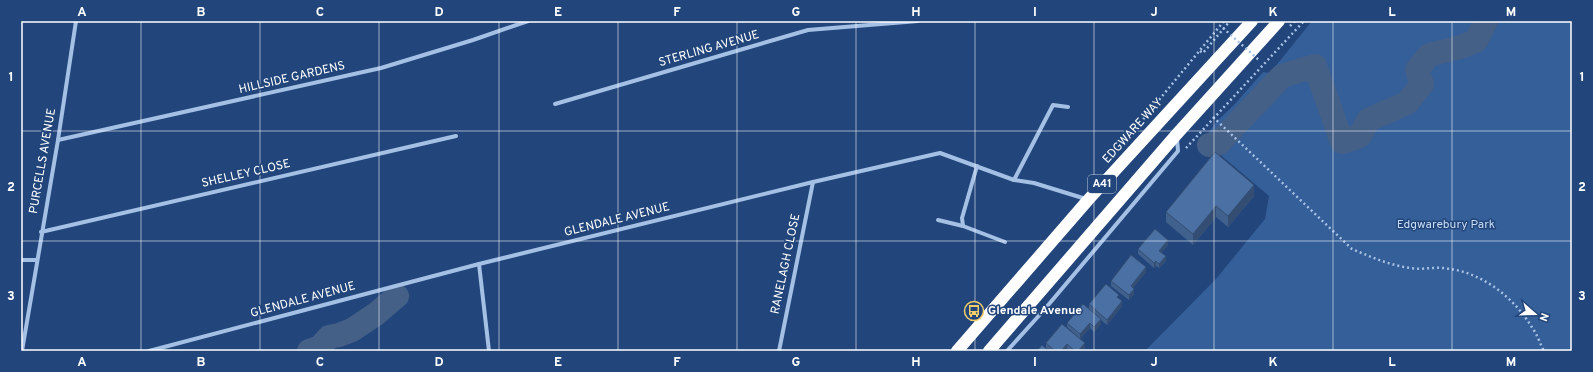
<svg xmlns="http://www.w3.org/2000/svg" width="1593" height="372" viewBox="0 0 1593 372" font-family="Overpass,sans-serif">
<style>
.green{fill:#355f99}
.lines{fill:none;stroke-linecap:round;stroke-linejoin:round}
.river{stroke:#456087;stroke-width:24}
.path{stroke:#a5c0e5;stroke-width:2.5;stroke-dasharray:2 3;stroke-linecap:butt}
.street{stroke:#a5c0e5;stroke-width:4}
.highway{stroke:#fff;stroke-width:12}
.path-bridge{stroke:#a5c0e5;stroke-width:2.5;stroke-dasharray:2 3;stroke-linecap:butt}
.wall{fill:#40608d}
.shaded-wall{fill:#344e73}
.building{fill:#4b70a4;stroke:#344e73}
.grid{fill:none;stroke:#fff;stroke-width:1;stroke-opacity:0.55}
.labels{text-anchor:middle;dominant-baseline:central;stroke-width:3;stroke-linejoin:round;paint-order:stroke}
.shield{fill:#22467b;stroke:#bdc8d7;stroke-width:1}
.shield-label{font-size:11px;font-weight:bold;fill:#fff}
.street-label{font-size:12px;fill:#fff;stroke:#22467b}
.park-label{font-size:12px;fill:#c8dbf4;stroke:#22467b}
.poi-label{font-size:12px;font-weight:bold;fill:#fff;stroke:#22467b;text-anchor:start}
.neatline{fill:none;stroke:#fff;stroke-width:1.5}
.grid-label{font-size:13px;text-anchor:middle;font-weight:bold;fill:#fff}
</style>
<rect width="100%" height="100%" fill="#22467b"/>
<!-- green -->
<polygon class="green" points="1312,21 1572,21 1572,351 1145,351 1216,279 1265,219 1269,196 1203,140 1217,121 1234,105 1263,72 1270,73"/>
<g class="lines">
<!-- river -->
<g class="river">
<polyline points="1230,131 1282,76 1315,66 1342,142 1360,136 1368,120 1407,103 1422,84 1417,70 1429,55 1460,47 1476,41 1486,21"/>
<polyline points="1209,145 1219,143 1227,134"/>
<polyline points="309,351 320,347 329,337 339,335 352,330 376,314 397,296"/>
</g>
<!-- path -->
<g class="path">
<polyline points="1290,26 1295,21"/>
<polyline points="1200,51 1203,53 1230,21"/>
<path d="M 1213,117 L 1352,249 C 1371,257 1389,265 1410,268 C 1421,270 1432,267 1443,268 C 1481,271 1514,297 1533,329 C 1538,336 1540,344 1544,351"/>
<polyline points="1140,123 1224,21"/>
<polyline points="1186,148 1304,21"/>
</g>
<!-- street -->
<g class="street">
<polyline points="555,104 808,30 918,21"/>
<polyline points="58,140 381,68 473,40 528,21"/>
<polyline points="977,166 962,218 963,226 1005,242"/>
<polyline points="1014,180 1053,105 1068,107"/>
<polyline points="938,220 963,226"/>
<polyline points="41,232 456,136"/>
<polyline points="21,260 37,260"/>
<polyline points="479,264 489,351"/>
<polyline points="22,351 58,140 76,21"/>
<polyline points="149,351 479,264 813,182 940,153 1014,180 1034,183 1086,199"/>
<polyline points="779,351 813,182"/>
<polyline points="1007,351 1044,310 1178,151 1177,139"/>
</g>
<!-- highway -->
<g class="highway">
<polyline points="957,351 1088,200 1252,21"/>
<polyline points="989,351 1176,135 1279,21"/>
</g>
<!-- path-bridge -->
<polyline class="path-bridge" points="1223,28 1260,61"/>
</g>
<!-- wall -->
<g class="wall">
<polygon points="1254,196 1228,227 1216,217 1193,245 1166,222 1166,212"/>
<polygon points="1168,245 1161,253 1166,261 1159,268 1156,266 1154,268 1138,254 1138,249"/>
<polygon points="1146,272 1133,288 1134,294 1129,300 1111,286 1111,281"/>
<polygon points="1119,298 1122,306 1107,325 1101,320 1101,324 1094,332 1090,328 1080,339 1067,327 1067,323 1089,308 1089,304"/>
<polygon points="1062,324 1085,348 1082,351 1070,351 1067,349 1065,351 1050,351 1046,348 1046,343"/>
</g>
<!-- shaded-wall -->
<g class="shaded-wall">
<polygon points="1254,185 1254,196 1228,227 1228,216"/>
<polygon points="1216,206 1216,217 1193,245 1193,234"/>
<polygon points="1168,240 1168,245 1159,255 1159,251"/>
<polygon points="1166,256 1166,261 1159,268 1159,264"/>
<polygon points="1156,261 1156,266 1154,268 1154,263"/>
<polygon points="1146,267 1146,272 1131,291 1131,286"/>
<polygon points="1134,289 1134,294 1129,300 1129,295"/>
<polygon points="1122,301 1122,306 1107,325 1107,320"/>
<polygon points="1101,319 1101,324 1094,332 1094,327"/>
<polygon points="1090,323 1090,328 1080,339 1080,334"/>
<polygon points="1085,343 1085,348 1082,351 1078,351"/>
<polygon points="1067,344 1067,349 1065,351 1061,351"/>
</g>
<!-- building -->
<g class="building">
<polygon points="1215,152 1254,185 1228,216 1216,206 1193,234 1166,212"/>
<polygon points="1155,229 1168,240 1159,251 1166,256 1159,264 1156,261 1154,263 1138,249"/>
<polygon points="1131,255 1146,267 1131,286 1134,289 1129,295 1111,281"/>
<polygon points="1106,284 1119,295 1117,297 1122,301 1107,320 1089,304"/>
<polygon points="1083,304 1101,319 1094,327 1090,323 1080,334 1067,323"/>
<polygon points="1062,324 1085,343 1078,351 1075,351 1067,344 1061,351 1055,351 1046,343"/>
<polygon points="1042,345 1049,351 1037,351"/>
</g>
<!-- grid -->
<path class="grid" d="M 141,21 L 141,351M 260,21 L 260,351M 379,21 L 379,351M 499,21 L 499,351M 618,21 L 618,351M 737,21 L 737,351M 856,21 L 856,351M 975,21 L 975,351M 1094,21 L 1094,351M 1214,21 L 1214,351M 1333,21 L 1333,351M 1452,21 L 1452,351M 21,131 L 1572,131M 21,241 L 1572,241"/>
<!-- icons -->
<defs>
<g id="bus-ring" transform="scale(1)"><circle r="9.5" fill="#22467b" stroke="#f1ce68" stroke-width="1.5"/><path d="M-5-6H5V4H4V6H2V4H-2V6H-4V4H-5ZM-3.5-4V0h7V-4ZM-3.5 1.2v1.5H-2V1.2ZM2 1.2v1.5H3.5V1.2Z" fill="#f1ce68"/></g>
</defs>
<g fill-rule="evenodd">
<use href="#bus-ring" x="974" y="311"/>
</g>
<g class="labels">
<!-- shield labels -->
<rect class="shield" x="1088" y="175" width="28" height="18" rx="3"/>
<g class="shield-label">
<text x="1102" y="184">A41</text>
</g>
<!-- street labels -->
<g class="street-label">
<text transform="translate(709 49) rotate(-16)">STERLING AVENUE</text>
<text transform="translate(292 78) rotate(-13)">HILLSIDE GARDENS</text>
<text transform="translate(1133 131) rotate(-48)">EDGWARE WAY</text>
<text transform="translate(43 161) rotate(-80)">PURCELLS AVENUE</text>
<text transform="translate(246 174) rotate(-13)">SHELLEY CLOSE</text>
<text transform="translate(617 220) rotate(-14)">GLENDALE AVENUE</text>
<text transform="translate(786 264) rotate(-78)">RANELAGH CLOSE</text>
<text transform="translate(303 300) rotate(-15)">GLENDALE AVENUE</text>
</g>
<!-- park labels -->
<g class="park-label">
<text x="1446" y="225">Edgwarebury Park</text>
</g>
<!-- poi labels -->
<g class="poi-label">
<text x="988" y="311">Glendale Avenue</text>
</g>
</g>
<!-- border -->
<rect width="1593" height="372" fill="none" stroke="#22467b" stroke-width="44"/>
<!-- north arrow -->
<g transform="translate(1535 314) rotate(110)" stroke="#22467b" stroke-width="3" paint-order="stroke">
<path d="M0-3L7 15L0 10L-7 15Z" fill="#ffffff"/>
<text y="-6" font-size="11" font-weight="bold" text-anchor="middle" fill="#ffffff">N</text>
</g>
<rect x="22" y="22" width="1549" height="328" class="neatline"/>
<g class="grid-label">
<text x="82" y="16">A</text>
<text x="201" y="16">B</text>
<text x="320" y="16">C</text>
<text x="439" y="16">D</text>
<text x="558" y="16">E</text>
<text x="677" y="16">F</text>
<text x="796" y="16">G</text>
<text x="916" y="16">H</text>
<text x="1035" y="16">I</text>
<text x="1154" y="16">J</text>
<text x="1273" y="16">K</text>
<text x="1392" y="16">L</text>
<text x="1511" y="16">M</text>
<text x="11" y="81">1</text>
<text x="1582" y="81">1</text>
<text x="11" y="191">2</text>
<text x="1582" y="191">2</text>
<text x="11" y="300">3</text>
<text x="1582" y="300">3</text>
<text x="82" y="366">A</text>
<text x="201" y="366">B</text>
<text x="320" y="366">C</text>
<text x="439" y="366">D</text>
<text x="558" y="366">E</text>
<text x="677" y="366">F</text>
<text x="796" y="366">G</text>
<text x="916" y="366">H</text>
<text x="1035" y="366">I</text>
<text x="1154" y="366">J</text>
<text x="1273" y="366">K</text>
<text x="1392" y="366">L</text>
<text x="1511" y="366">M</text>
</g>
</svg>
